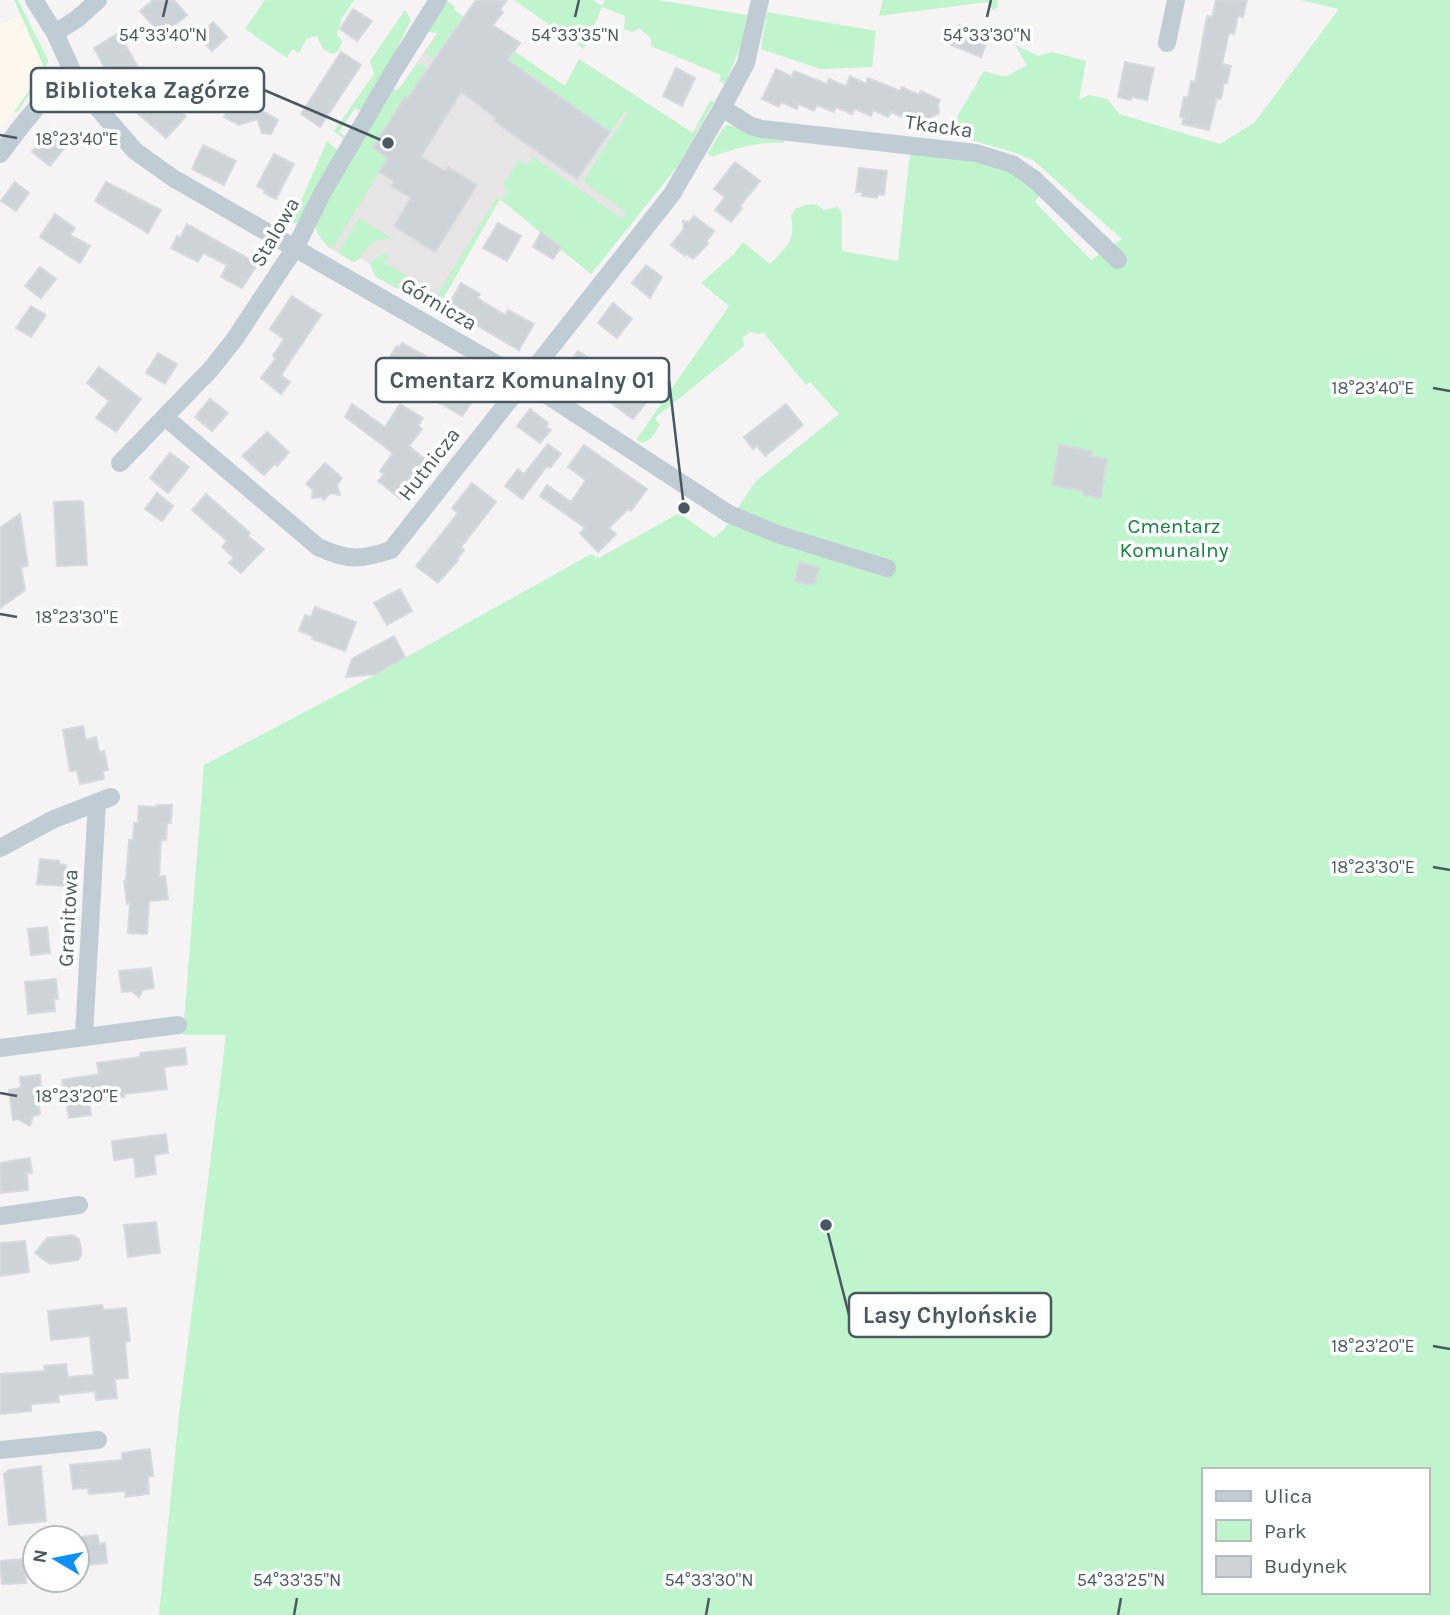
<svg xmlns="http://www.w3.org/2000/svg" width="1450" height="1615" viewBox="0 0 1450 1615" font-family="Karla,sans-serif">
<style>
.commercial{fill:#fef7ee}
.education{fill:#e6e4e5}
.green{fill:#c0f4cd;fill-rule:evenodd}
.building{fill:#ced3d8;stroke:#d6dade;stroke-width:2}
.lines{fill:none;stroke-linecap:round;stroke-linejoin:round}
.street{stroke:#c0ccd3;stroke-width:18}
.ticks{fill:none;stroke:#485962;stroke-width:2.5}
.labels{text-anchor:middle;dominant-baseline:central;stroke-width:7;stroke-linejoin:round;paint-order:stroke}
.street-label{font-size:21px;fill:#485962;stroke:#fff}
.park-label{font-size:21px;fill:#10863c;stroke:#fff}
.ticks-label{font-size:18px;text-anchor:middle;fill:#485962;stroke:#fff;stroke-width:7;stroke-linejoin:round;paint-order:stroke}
.leader{fill:none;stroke:#485962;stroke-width:2.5}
.callout-dot{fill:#485962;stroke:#fff;stroke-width:2.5}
.callout{fill:#fff;stroke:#485962;stroke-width:2.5}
.callout-label{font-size:23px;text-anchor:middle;font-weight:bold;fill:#485962}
</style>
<rect width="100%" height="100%" fill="#f5f3f3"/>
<!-- commercial -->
<polygon class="commercial" points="21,15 43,65 43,71 0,130 0,25"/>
<!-- education -->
<polygon class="education" points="453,10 565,86 579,59 693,133 591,274 500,199 436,311 375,276 370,264 361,258 353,262 326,246 338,177"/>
<!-- green -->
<g class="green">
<polygon points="14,0 18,0 48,60 45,72 17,112 14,112 43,71 43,65"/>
<polygon points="265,0 354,0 342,18 337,34 342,42 338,51 332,54 323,49 317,36 306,39 299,53 292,49 287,58 245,29"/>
<polygon points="446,0 455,7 454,10 565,86 579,59 693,133 710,100 714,102 677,167 591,274 500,199 436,311 430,307 495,200 504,198 509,191 502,187 519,160 527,165 533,157 621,218 626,212 583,181 628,113 625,111 610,132 457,25 433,59 425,53 438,33 423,31"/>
<polygon points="514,0 593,0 602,6 605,0 658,0 747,15 741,45 725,84 719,81 721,75 651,46 651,38 639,28 633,32 624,29 625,16 602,7 584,49"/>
<polygon points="883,0 997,0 998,7 993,10 987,2 879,16"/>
<path d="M 1300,0 L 1450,0 L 1450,1615 L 159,1615 L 179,1415 L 226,1035 L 183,1035 L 204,765 L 373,676 L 591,554 L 599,558 L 679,513 L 714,538 L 725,528 L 755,482 L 839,414 L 810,382 L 806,385 L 763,332 L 759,334 L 750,332 L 743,337 L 744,346 L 655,418 L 660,425 L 652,437 L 644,443 L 636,440 L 729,306 L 701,283 L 733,255 L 743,242 L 770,264 C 786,247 796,242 791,216 L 795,209 C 807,204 814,201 824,210 L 838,207 L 842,214 L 842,251 L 898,261 L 910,153 C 947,157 994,155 1024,179 C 1030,184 1035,190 1040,195 L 1035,202 L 1091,260 L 1122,239 L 1034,161 L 1016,153 L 960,137 L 946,136 L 984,71 L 1005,77 L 1027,65 L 1015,45 L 1039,56 L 1052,52 L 1086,61 L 1079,100 L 1089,95 L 1108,99 L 1119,114 L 1220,144 L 1255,122 L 1339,9 ZM 1203,1470 L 1427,1470 L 1427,1592 L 1203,1592 Z"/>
<polygon points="405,10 411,20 365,114 355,108 339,132 348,138 345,140 334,131 374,74 370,61"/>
<polygon points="767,12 876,31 872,67 820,69 761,49"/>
<path d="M 419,63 L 427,68 L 421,76 L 423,77 L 409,100 L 405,98 L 373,148 L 388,158 L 332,249 C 322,243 316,233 315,222 L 388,89 L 398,90 Z"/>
<path d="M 727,125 L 784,140 L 784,143 C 759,141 734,149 712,157 L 708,153 L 723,128 Z"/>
<polygon points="327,141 340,152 305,220 291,224"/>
<path d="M 359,218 L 395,240 C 374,236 369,245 358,260 L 353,262 L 338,253 Z"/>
<polygon points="384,254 389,255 385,263 424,286 423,288 411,281 406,288 419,296 423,292 424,297 421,302 375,276 370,264 377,257"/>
</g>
<!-- building -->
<g class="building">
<polygon points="153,0 174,0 187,15 162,35 140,11"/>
<polygon points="476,0 507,0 500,10 503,12 493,25 520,43 508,60 610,132 577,179 494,121 496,118 461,92 421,157 445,171 448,167 477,185 435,252 394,226 411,198 391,186 394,181 379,172 388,158 373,148 405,97 407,99"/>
<polygon points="1216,0 1247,0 1243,17 1238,16 1234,34 1229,33 1222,64 1231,66 1227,83 1224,83 1221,99 1217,98 1209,130 1182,124 1184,118 1180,117 1184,97 1188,98 1191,81 1195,82 1207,16 1212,17"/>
<polygon points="353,9 372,21 357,41 340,29"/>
<polygon points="213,22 227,37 212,51 199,37"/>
<polygon points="959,25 989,37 981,57 951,45"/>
<polygon points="119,33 140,71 114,85 94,48"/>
<polygon points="341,52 361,65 320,127 301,114"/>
<polygon points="1125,62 1154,68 1147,100 1132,97 1131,100 1118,97"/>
<polygon points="676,68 695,78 682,106 663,96"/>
<polygon points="776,69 792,77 794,71 827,84 829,79 846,86 850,76 866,84 868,78 900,91 902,87 919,95 921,91 940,100 938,104 939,113 931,117 929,122 920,118 911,121 891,112 888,117 873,110 871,116 855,109 852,114 836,107 834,112 817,105 814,111 799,104 797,109 781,102 779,107 762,99"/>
<polygon points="181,73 190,86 169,102 186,116 166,138 135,111 154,88 156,90"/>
<polygon points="241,87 264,101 259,109 278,120 271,134 262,133 257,119 239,125 224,117"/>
<polygon points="48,132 66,146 50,166 32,152"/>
<polygon points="203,145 236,161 224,185 192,169"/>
<polygon points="274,154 294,164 276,199 264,193 265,190 257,186"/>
<polygon points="735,162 760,181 740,206 742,208 731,222 715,210 725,197 714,189"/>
<polygon points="859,168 887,171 884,195 878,194 877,198 862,196 863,192 856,192"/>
<polygon points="15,182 29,193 16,211 1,201"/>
<polygon points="106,182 161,210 148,233 95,201"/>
<polygon points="55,214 75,228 70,235 90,246 80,263 40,237"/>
<polygon points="694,216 714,231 707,241 708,244 693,259 686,254 685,256 671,245 684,229 683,221 689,222"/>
<polygon points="498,223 521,236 507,261 483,248"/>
<polygon points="187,224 258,264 242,288 221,277 227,265 203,253 198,262 171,248 177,236 180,238"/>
<polygon points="541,232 561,247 553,259 533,247"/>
<polygon points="646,265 662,277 650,298 632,283"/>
<polygon points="40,267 56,279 41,298 25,286"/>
<polygon points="461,283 480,294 477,298 505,315 508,310 534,324 519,350 447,308"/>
<polygon points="292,296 321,315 281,375 290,382 281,394 261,378 276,358 273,356 284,339 270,329"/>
<polygon points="613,303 632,319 617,338 598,323"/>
<polygon points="31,306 46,315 31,337 16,328"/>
<polygon points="402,343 431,359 418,381 386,363 397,346 400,347"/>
<polygon points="578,351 595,362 581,380 566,370"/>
<polygon points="158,353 177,364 165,384 146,373"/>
<polygon points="99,367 141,399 116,432 96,418 109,401 87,383"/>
<polygon points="457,373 482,388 462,416 424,394 434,379 449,387"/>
<polygon points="635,382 647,391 643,397 648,400 633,419 610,402 624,383 631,388"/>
<polygon points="210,399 228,413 212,431 195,417"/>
<polygon points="352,404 385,427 400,404 423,418 418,426 422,429 409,446 429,463 401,499 378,481 384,474 380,471 393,453 345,417"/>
<polygon points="786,404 803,425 765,456 757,446 753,449 744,437"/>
<polygon points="530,409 548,423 546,427 551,430 540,443 517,426"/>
<polygon points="267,432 289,452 277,466 275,463 264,475 242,456"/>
<polygon points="548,444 561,454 550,468 547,466 522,499 505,486 518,469 524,474"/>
<polygon points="584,445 647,489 631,511 628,509 609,528 616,534 598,552 580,533 585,528 540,496 547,485 571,502 586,480 568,467"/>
<polygon points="1059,445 1092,451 1091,456 1107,459 1101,498 1083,495 1084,491 1052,485"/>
<polygon points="170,453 189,467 168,493 150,478"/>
<polygon points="325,463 342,478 337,485 340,495 330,493 324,500 321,497 312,498 313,490 306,484"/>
<polygon points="472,483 496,502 461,547 464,550 457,559 458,560 438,583 416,566 458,513 452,508"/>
<polygon points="157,493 173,506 162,521 145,509"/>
<polygon points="206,494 250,533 248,536 264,549 241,573 229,563 234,558 222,547 227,541 192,510"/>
<polygon points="79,501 83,502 87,565 57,566 54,502"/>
<polygon points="20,514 28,566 21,567 25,590 0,608 0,528"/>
<polygon points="800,562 819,568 815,583 810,585 794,581"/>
<polygon points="400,589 412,611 387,625 374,603"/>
<polygon points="315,607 356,622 345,651 312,639 313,636 299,631 305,615 311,617"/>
<polygon points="394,636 405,657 376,674 346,677 352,659"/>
<polygon points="83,726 86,740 96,737 99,752 104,751 108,770 103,771 104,779 80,784 77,770 70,771 63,730"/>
<polygon points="157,805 172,805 171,823 167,823 166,840 161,840 159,877 165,876 168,899 149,901 147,934 128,933 130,903 127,904 124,881 126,881 129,840 133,840 134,823 138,823 139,806 157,807"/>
<polygon points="40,859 59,861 59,864 66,865 64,886 37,884"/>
<polygon points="47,927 50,953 31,955 28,929"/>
<polygon points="151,968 154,988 143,990 139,997 132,991 122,992 119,971"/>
<polygon points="56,979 58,999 54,999 55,1011 28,1014 25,982"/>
<polygon points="185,1048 187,1064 164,1067 167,1089 124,1094 124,1097 89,1102 91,1115 69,1118 62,1080 99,1074 97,1063 140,1057 140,1053"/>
<polygon points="40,1075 41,1092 37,1093 40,1114 33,1116 30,1126 18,1119 13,1120 9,1090 21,1088 20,1077"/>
<polygon points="166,1134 168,1153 154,1155 156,1174 136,1177 134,1157 114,1160 112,1141"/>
<polygon points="30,1158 32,1173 27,1173 28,1190 1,1193 0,1163"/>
<polygon points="156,1222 160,1253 128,1257 124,1225"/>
<polygon points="73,1235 79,1239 81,1249 81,1255 78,1260 50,1264 35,1253 47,1238"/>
<polygon points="25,1241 29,1272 0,1276 0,1243"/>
<polygon points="102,1305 103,1310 126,1308 130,1341 125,1342 128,1378 115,1379 117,1398 96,1400 95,1391 58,1395 59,1402 31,1404 31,1411 0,1414 0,1374 45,1371 44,1366 66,1364 68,1377 94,1375 90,1336 51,1340 48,1311"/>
<polygon points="150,1449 153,1476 148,1476 149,1494 126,1497 125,1491 89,1494 88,1488 73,1489 70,1465 122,1460 122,1453"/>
<polygon points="41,1466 46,1521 9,1525 4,1474 9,1470"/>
<polygon points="97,1535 99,1544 105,1543 107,1563 79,1566 77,1546 81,1545 80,1537"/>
<polygon points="23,1559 26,1583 2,1584 0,1561"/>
</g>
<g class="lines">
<!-- street -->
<g class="street">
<polyline points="34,0 55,33 74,75 90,99 135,151 173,178 524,380 729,514 777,534 887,568"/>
<polyline points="55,33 77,19 98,0"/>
<polyline points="1167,43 1176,0"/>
<polyline points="722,108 751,126 762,129 976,153 1012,164 1034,179 1118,260"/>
<path d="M 0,154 C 23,124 43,95 74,75"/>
<path d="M 166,418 L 318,547 C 349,561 360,560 391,550 L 672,194 L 722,108 L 746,63 L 760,0"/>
<polyline points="120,463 211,369 234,340 295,248 323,192 393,72 438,0"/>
<polyline points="0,848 54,819 111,797"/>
<polyline points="84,1036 97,802"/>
<polyline points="0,1048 178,1025"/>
<polyline points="0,1216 79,1205"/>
<polyline points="0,1450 98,1440"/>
</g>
</g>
<!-- ticks -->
<path class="ticks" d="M 163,17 L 167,0M 575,17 L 579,0M 987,17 L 991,0M 0,135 L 17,138M 1433,388 L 1450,391M 0,614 L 17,617M 1433,867 L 1450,870M 0,1093 L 17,1096M 1433,1346 L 1450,1349M 294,1615 L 297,1598M 706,1615 L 709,1598M 1118,1615 L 1121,1598"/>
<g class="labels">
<!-- street labels -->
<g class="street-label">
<text transform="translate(939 126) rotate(8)">Tkacka</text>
<text transform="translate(275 232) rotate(-60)">Stalowa</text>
<text transform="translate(439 304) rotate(30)">Górnicza</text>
<text transform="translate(429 464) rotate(-52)">Hutnicza</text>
<text transform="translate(68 918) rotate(-87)">Granitowa</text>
</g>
<!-- park labels -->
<g class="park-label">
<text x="1174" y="526">Cmentarz<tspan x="1174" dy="24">Komunalny</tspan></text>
</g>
</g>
<g class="ticks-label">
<text x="163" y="41">54°33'40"N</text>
<text x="575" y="41">54°33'35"N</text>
<text x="987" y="41">54°33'30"N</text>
<text x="77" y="145">18°23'40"E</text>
<text x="1373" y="394">18°23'40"E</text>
<text x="77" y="623">18°23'30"E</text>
<text x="1373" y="873">18°23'30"E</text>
<text x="77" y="1102">18°23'20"E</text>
<text x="1373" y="1352">18°23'20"E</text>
<text x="297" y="1586">54°33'35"N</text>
<text x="709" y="1586">54°33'30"N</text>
<text x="1121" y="1586">54°33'25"N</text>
</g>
<!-- callouts -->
<path class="leader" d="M388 143L264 90M684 508L669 380M826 1225L849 1315"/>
<g class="callout-dot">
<circle cx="388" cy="143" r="7"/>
<circle cx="684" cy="508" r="7"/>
<circle cx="826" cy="1225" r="7"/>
</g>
<g class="callout">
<rect x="31" y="68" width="233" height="44" rx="7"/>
<rect x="376" y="358" width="293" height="44" rx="7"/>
<rect x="849" y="1293" width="202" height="44" rx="7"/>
</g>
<g class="callout-label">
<text x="147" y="98">Biblioteka Zagórze</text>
<text x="522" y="388">Cmentarz Komunalny 01</text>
<text x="950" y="1323">Lasy Chylońskie</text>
</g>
<!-- legend -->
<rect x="1202" y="1468" width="228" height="126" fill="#ffffff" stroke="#b6bdc0" stroke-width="2"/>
<rect x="1216" y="1491" width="35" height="10" fill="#c0ccd3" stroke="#b6bdc0" stroke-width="2"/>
<text x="1264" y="1503" font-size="21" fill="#485962">Ulica</text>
<rect x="1216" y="1520" width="35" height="21" fill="#c0f4cd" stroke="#b6bdc0" stroke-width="2"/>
<text x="1264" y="1538" font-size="21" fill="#485962">Park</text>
<rect x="1216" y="1556" width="35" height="21" fill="#ced3d8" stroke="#b6bdc0" stroke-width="2"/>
<text x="1264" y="1573" font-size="21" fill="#485962">Budynek</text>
<!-- north arrow -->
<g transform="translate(56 1559) rotate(280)"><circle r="33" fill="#ffffff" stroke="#b6bdc0" stroke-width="2"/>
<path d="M0-5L12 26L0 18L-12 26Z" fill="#0d91f5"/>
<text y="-10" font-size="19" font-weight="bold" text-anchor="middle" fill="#485962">N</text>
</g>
</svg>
